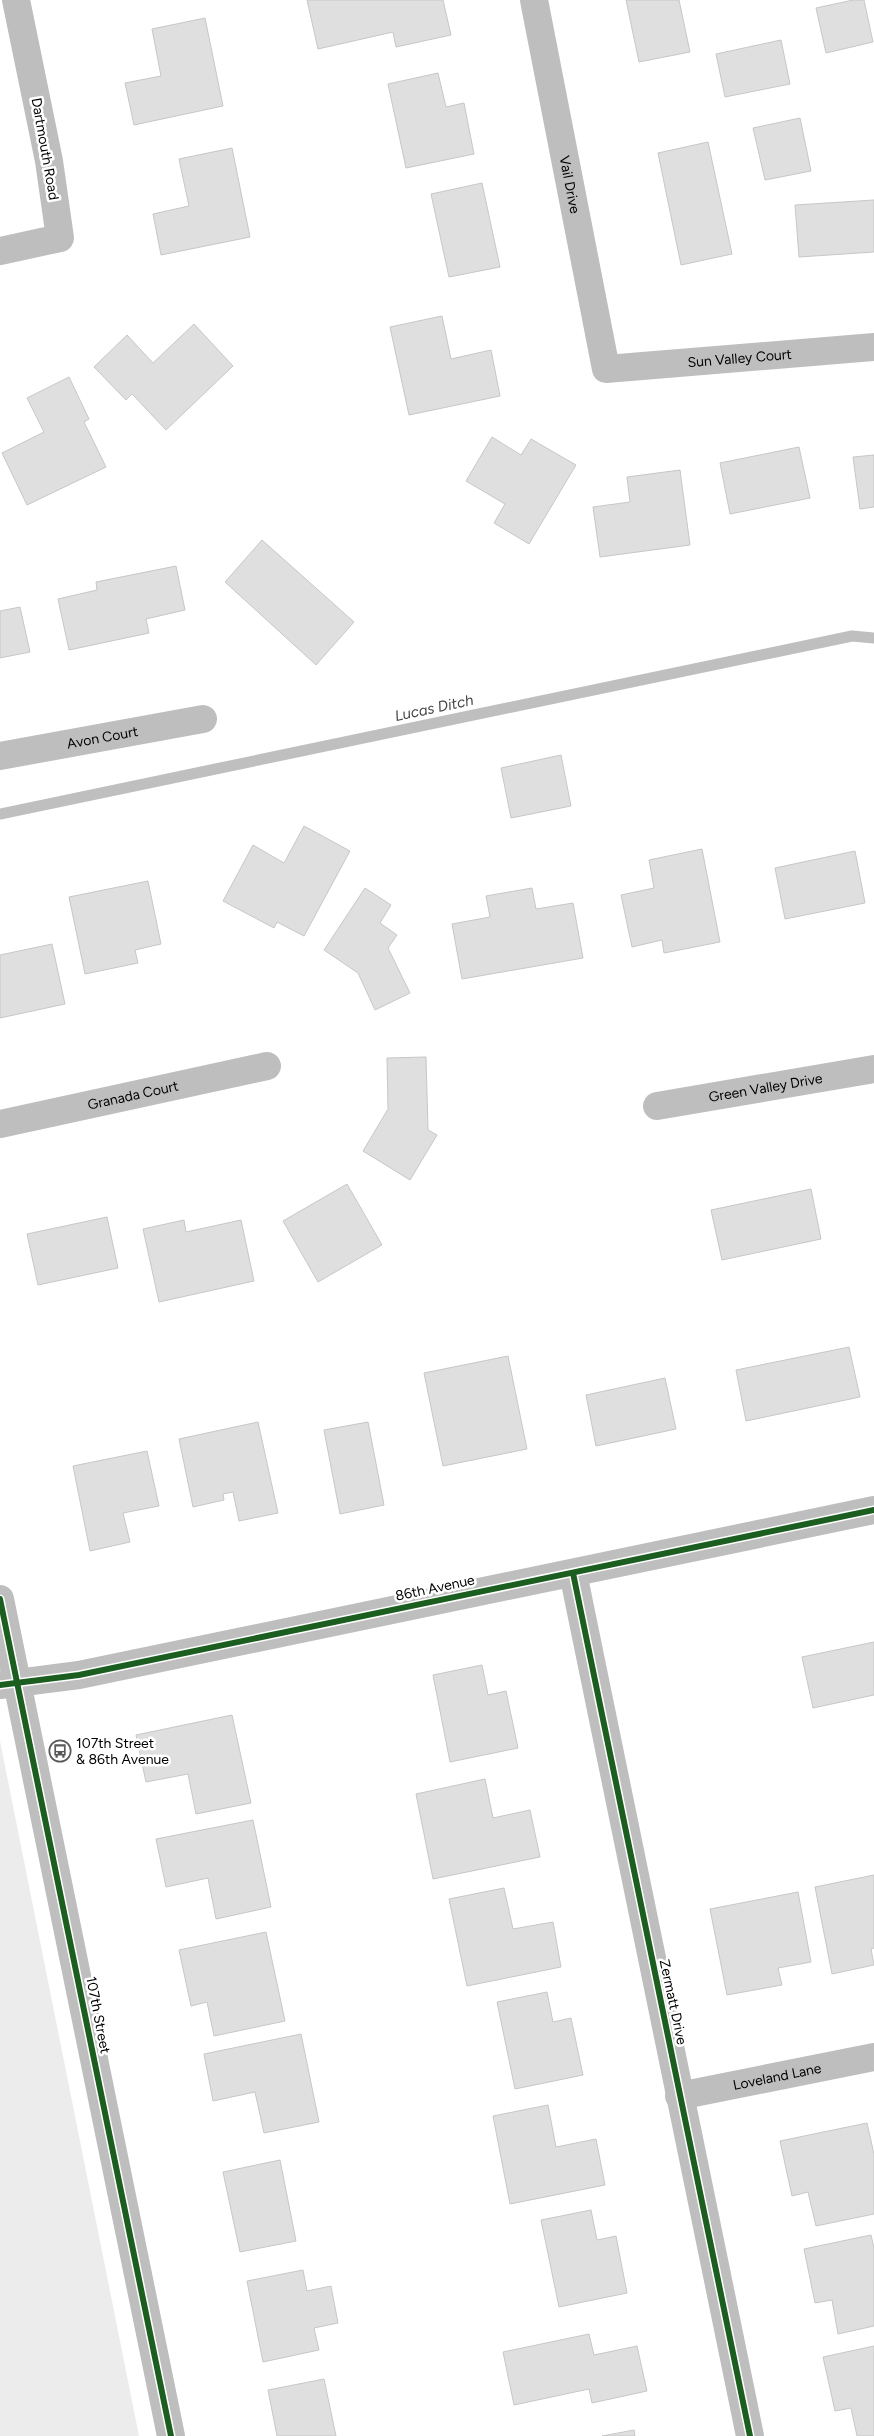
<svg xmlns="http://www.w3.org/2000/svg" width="874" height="2436" viewBox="0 0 874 2436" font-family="Figtree,sans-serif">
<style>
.green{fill:#ececec}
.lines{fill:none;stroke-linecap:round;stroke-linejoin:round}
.stream{stroke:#bfbfbf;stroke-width:11}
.building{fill:#dfdfdf;stroke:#c7c7c7}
.minor{stroke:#bebebe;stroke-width:28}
.tertiary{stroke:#bebebe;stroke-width:28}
.cycleway-casing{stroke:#fff;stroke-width:9}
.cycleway{stroke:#1b5e20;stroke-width:6}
.labels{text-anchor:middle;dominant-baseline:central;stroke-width:5;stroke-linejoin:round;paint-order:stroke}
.street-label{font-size:14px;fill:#000;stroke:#fff}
.poi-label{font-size:14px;fill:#000;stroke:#fff;text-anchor:start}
.water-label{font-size:15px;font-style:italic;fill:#444;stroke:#fff}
</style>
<rect width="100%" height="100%" fill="#fff"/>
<!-- green -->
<polygon class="green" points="0,1741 139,2436 0,2436"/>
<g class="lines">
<!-- stream -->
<polyline class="stream" points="0,814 852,636 874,638"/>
</g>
<!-- building -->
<g class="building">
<polygon points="307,0 443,0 451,35 396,47 393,32 318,49"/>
<polygon points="626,0 679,0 690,52 639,62"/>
<polygon points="853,0 864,0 873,42 826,53 816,8"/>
<polygon points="205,18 223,106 134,125 125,83 161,76 152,29"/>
<polygon points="781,40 790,84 725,97 716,54"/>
<polygon points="438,73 446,107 464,103 474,154 406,168 388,84"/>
<polygon points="800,118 811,171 765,180 753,128"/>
<polygon points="708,142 732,254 681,265 658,153"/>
<polygon points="232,148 250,237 161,255 153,214 189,206 179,159"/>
<polygon points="482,183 500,267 449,277 431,194"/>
<polygon points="874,200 874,252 799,257 795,205"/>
<polygon points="442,316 451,359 491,350 500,396 409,415 390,327"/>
<polygon points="194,324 233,366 166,430 132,394 126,400 94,367 127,335 153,363"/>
<polygon points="69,377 89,419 84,422 106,467 27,505 2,453 44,432 27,398"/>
<polygon points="492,437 521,455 531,439 576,465 529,544 494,523 505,504 466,481"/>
<polygon points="799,447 810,498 730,514 720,463"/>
<polygon points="874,455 874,507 860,509 853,457"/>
<polygon points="680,470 690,545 600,557 593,507 630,502 627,477"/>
<polygon points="262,540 354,622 316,665 225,582"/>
<polygon points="176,566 185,610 146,619 149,633 69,650 58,599 97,590 96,582"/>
<polygon points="20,607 30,652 0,658 0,611"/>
<polygon points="561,755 571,806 511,818 501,768"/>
<polygon points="304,826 350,851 304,936 277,922 274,928 223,901 253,845 284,863"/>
<polygon points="702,849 720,942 664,953 662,940 632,947 621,895 654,888 649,860"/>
<polygon points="855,851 865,903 785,919 775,868"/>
<polygon points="148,881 161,944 135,950 138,963 85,974 69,897"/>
<polygon points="365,888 391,905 380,923 397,935 388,948 410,993 375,1010 358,973 324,950"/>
<polygon points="532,888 536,909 573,903 583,958 462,979 452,924 490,917 486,896"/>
<polygon points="52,944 65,1004 0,1018 0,955"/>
<polygon points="426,1057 428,1130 437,1135 410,1180 363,1151 388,1109 387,1058"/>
<polygon points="347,1184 382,1245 318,1282 283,1221"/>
<polygon points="811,1189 821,1239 722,1260 711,1210"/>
<polygon points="107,1217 118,1268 38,1285 27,1234"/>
<polygon points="184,1220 186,1232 241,1220 254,1281 159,1302 143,1229"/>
<polygon points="849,1347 860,1397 746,1421 736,1370"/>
<polygon points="508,1356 527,1449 443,1466 424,1373"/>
<polygon points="665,1378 676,1429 596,1446 586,1395"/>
<polygon points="258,1422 278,1513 239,1521 233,1492 223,1494 224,1500 193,1507 179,1439"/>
<polygon points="368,1422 384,1505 340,1514 324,1430"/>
<polygon points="147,1451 159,1506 123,1513 130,1542 90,1551 73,1466"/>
<polygon points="874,1642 874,1695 813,1708 802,1657"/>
<polygon points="482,1665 488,1695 506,1691 518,1748 450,1762 433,1675"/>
<polygon points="232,1715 251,1803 196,1814 188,1774 146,1782 136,1735"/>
<polygon points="485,1779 493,1818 530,1810 540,1857 433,1879 416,1794"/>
<polygon points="253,1820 271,1907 216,1919 208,1878 166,1887 156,1839"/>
<polygon points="874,1875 874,1948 871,1949 874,1965 832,1974 815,1887"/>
<polygon points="504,1888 513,1929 553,1922 561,1967 467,1986 449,1899"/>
<polygon points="798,1892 811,1962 778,1968 782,1985 727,1995 710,1909"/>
<polygon points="266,1932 285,2021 214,2036 207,2002 191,2006 179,1950"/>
<polygon points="547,1992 553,2022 571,2018 583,2075 515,2089 497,2002"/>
<polygon points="301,2034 319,2122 264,2133 255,2092 213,2101 204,2054"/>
<polygon points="548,2105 556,2147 596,2139 605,2185 510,2204 493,2116"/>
<polygon points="867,2123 874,2154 874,2214 816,2226 808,2192 792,2196 780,2141"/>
<polygon points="280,2160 296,2241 240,2252 223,2172"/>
<polygon points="591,2210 597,2240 616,2236 627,2293 559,2307 541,2220"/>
<polygon points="871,2235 874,2248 874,2326 838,2334 832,2300 815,2303 804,2249"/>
<polygon points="303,2270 307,2291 331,2286 338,2323 314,2328 319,2350 263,2362 247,2281"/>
<polygon points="589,2334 594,2355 637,2346 647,2391 592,2403 589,2389 514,2405 503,2352"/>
<polygon points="874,2346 874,2436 857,2436 851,2408 835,2411 823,2357"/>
<polygon points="324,2379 336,2436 277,2436 268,2390"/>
<polygon points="634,2430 635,2436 602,2436"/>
</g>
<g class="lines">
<!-- minor -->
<g class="minor">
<path id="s1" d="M 534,0 L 606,369 L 874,347"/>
<polyline points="0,251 60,238 49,161 16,0"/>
<path id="s2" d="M 0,756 L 203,719"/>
<path id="s3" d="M 657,1106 L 874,1069"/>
<path id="s4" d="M 0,1124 L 267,1066"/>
<polyline points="573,1573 750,2436"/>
<polyline points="0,1685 79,1675 874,1510"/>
<path id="s5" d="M 679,2096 L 874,2057"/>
</g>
<!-- tertiary -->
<polyline class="tertiary" points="0,1599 171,2436"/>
<!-- cycleway casing -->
<g class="cycleway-casing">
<g id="cycleway">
<polyline points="573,1573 750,2436"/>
<polyline points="0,1599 171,2436"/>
<polyline points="0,1685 79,1675 874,1510"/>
</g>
</g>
<!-- cycleway -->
<use href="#cycleway" class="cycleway"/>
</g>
<!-- icons -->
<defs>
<g id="bus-ring" transform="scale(1.125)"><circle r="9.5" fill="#fff" stroke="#595959" stroke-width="1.5"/><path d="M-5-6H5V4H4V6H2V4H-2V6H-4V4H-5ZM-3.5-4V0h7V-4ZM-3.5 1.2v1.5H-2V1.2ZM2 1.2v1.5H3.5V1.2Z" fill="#595959"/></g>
</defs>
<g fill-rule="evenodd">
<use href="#bus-ring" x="60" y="1751"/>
</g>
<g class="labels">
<!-- street labels -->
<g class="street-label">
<text transform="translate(45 149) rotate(80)">Dartmouth Road</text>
<text stroke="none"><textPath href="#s1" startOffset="188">Vail Drive</textPath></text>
<text stroke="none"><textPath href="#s1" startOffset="510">Sun Valley Court</textPath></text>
<text stroke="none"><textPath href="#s2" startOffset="104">Avon Court</textPath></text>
<text stroke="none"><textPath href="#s3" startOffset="110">Green Valley Drive</textPath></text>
<text stroke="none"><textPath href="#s4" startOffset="136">Granada Court</textPath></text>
<text transform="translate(435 1588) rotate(-12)">86th Avenue</text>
<text transform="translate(673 2002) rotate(78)">Zermatt Drive</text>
<text transform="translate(98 2015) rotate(79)">107th Street</text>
<text stroke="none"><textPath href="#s5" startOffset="100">Loveland Lane</textPath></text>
</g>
<!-- poi labels -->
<g class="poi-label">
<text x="76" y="1743">107th Street<tspan x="76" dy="16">&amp; 86th Avenue</tspan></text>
</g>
<!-- water labels -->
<g class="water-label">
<text transform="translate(434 708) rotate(-12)">Lucas Ditch</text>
</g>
</g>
</svg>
